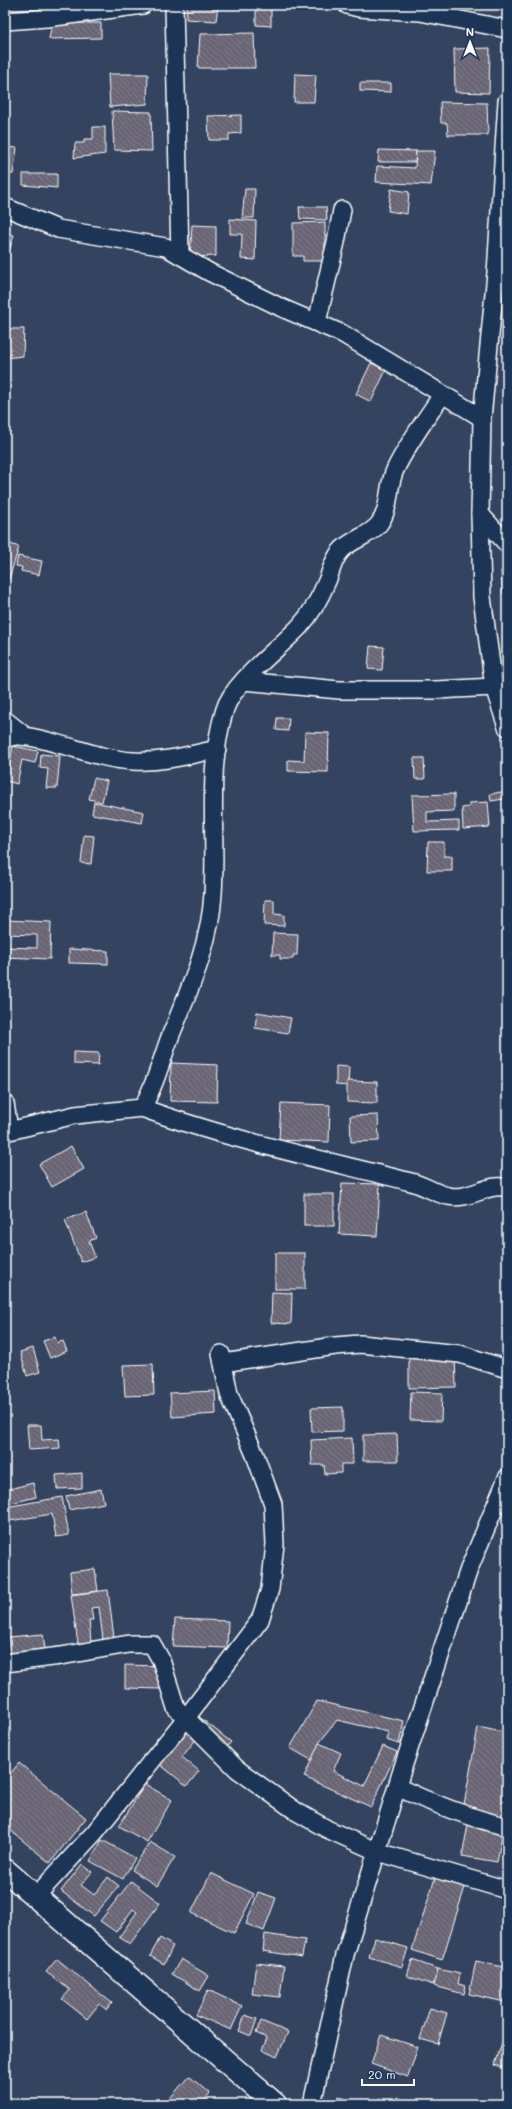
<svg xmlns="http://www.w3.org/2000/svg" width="512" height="2109" viewBox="0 0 512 2109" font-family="Mali,sans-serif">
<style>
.building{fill:url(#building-back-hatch);stroke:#fff}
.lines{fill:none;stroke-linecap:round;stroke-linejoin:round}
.street-casing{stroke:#fff;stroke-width:20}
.secondary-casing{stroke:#fff;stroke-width:25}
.street{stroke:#1d3557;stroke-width:17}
.secondary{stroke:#1d3557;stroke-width:22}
</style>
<defs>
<pattern id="building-back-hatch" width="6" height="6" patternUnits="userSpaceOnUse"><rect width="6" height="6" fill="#696575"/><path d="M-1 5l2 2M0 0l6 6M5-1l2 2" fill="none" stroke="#807c8a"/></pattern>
</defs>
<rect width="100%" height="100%" fill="#344360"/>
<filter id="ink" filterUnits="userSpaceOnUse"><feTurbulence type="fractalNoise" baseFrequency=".025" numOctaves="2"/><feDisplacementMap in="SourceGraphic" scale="8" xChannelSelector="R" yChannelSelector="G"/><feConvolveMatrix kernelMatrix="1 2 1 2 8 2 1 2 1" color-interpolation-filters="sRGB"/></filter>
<g filter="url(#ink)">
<!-- building -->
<g class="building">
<polygon points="187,5 218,5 216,21 186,19"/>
<polygon points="256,5 271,5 271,26 256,25"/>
<polygon points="52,23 101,23 101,38 49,39"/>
<polygon points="254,33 255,68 198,68 200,34"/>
<polygon points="490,48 489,93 455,92 454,49"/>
<polygon points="108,74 148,74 147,104 110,107"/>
<polygon points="295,74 316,75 314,102 294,102"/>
<polygon points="360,83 391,83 391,92 360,91"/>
<polygon points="440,102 487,103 488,135 448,135 447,123 441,123"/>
<polygon points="112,111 151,112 152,151 114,150"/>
<polygon points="241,115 241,133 229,134 229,140 209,140 208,116"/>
<polygon points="93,127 105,127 105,154 74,158 75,143 84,143 84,139 93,139"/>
<polygon points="5,147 17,148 13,174 5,174"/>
<polygon points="379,150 416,151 415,162 378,162"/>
<polygon points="416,151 435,151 431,185 376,182 377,166 415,168"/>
<polygon points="23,174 57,174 57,188 23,185"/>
<polygon points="245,189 255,189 254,218 242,218"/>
<polygon points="391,189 409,192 407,214 388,211"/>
<polygon points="299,207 326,207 327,220 300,219"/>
<polygon points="230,219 256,221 255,260 241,259 242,234 230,234"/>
<polygon points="325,222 325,261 303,261 303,256 293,256 293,223"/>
<polygon points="192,225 216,226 216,256 190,257"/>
<polygon points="5,234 14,235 5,265"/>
<polygon points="5,329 24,329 23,356 5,358"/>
<polygon points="371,363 386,370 371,402 356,394"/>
<polygon points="5,542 19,547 9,579 5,578"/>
<polygon points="18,556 42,561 39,575 21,571 22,567 16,566"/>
<polygon points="507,570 507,594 503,594 501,571"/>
<polygon points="5,585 8,586 7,595 5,594"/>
<polygon points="370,646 384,647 382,670 368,669"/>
<polygon points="277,718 289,718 288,731 276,730"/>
<polygon points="305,732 329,733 328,772 288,771 288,760 304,761"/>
<polygon points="13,746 38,751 35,763 22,760 17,784 6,781"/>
<polygon points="41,754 60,756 57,788 46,788 48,769 40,768"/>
<polygon points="414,758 424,758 425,779 415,779"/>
<polygon points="94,778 107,781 102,802 89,799"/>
<polygon points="507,791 507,806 505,806 504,799 491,801 490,794"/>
<polygon points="454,794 454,811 427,812 427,822 459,821 459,830 414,831 412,795"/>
<polygon points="94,802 144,812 142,823 92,814"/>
<polygon points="488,802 490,827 463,829 462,808 469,807 469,803"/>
<polygon points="84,835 94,836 91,864 81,863"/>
<polygon points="428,842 444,842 444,856 452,856 452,871 427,871"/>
<polygon points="265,900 274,900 274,914 284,915 284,926 264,925"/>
<polygon points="5,920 51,922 50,959 5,957 5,947 37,948 37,935 5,934"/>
<polygon points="273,933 298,934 297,955 293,955 293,959 280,959 280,955 272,955"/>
<polygon points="69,949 108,951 108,964 69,963"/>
<polygon points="257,1012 291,1018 288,1033 255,1028"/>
<polygon points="74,1052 99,1053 98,1065 74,1064"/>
<polygon points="171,1063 218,1065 217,1102 170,1101"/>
<polygon points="336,1066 349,1067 348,1086 336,1085"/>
<polygon points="347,1081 377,1082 377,1103 347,1102"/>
<polygon points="281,1103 330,1105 329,1142 279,1140"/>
<polygon points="378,1115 379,1141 351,1142 350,1116"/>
<polygon points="71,1146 84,1169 52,1187 39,1164"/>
<polygon points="342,1183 380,1184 377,1236 339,1234"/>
<rect x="304" y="1194" width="30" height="32"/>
<polygon points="86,1212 96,1238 89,1241 95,1257 81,1262 65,1220"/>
<rect x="275" y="1253" width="30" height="36"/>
<polygon points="272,1292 292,1293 291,1324 271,1323"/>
<polygon points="55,1337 57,1343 63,1341 67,1351 50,1358 43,1341"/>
<polygon points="33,1348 40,1372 27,1376 20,1352"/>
<polygon points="409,1354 455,1354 456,1387 409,1388"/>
<polygon points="153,1364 154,1395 125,1396 123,1365"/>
<polygon points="215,1391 216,1414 172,1417 170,1393"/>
<polygon points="411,1392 442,1393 441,1421 410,1420"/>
<polygon points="343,1407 343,1431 312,1432 311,1408"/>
<polygon points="27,1425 41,1425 42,1440 59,1439 60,1448 29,1450"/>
<polygon points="397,1434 398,1461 363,1461 363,1435"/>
<polygon points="352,1438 353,1464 341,1464 341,1473 325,1474 324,1465 312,1465 311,1440"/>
<polygon points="82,1473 82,1488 57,1489 56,1475"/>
<polygon points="33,1483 36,1497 7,1504 5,1490"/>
<polygon points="101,1489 104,1503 69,1510 66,1496"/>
<polygon points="62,1497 69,1535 56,1537 52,1514 9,1521 6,1507"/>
<polygon points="95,1569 98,1591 72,1594 70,1572"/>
<polygon points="108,1590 114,1638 103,1640 99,1607 91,1608 93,1620 89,1620 91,1642 78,1644 71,1595"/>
<polygon points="175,1619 228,1621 227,1648 173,1646"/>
<polygon points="43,1634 45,1650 10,1654 8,1637"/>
<polygon points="125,1665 161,1666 161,1689 125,1688"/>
<polygon points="317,1701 404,1721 399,1744 386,1740 388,1732 337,1720 319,1743 313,1761 290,1748"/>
<polygon points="192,1711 231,1742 219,1756 197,1738 182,1757 199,1771 187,1786 153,1759"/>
<polygon points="478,1727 507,1733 507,1817 463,1810"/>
<polygon points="319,1743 341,1753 333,1771 364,1786 383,1746 397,1752 371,1807 304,1777"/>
<polygon points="19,1763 86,1818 50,1863 5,1826 5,1780"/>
<polygon points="145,1784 172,1800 147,1842 119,1826"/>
<polygon points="468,1825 503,1831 497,1862 462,1856"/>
<polygon points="102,1840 135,1858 123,1879 90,1861"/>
<polygon points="150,1842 175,1857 157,1886 132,1870"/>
<polygon points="82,1864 92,1872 81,1885 94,1895 108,1877 119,1886 94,1916 61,1891"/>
<polygon points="211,1873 254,1894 234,1933 191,1913"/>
<polygon points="435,1878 465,1887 442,1960 412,1950"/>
<polygon points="131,1881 160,1903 130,1944 119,1937 137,1912 133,1909 116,1932 100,1921"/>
<polygon points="258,1892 276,1898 264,1931 246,1924"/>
<polygon points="265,1934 305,1940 302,1957 263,1951"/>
<polygon points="160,1938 173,1946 164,1964 150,1956"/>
<polygon points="375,1938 408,1948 402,1967 369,1957"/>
<polygon points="57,1959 112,2003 107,2010 99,2004 87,2019 62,1999 70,1990 46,1972"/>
<polygon points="181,1959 209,1976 200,1991 172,1974"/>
<polygon points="412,1960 438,1969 433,1985 407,1976"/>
<polygon points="476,1961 507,1968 505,2002 469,1994"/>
<polygon points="256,1963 284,1966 280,1997 252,1994"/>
<polygon points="438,1969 460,1974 458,1984 466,1986 464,1994 434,1986"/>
<polygon points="208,1990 242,2006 231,2030 196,2015"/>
<polygon points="430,2008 447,2013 438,2044 420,2039"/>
<polygon points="245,2015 257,2019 251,2036 239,2031"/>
<polygon points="261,2021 288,2032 277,2057 262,2050 267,2038 256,2033"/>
<polygon points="507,2026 507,2069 495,2065"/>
<polygon points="381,2035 418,2047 408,2077 371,2064"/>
<polygon points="189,2076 210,2094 202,2104 165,2104"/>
<polygon points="339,2096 356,2104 336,2104"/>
<polygon points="397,2097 414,2104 394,2104"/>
</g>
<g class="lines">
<!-- street casing -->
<g class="street-casing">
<g id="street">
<polyline points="174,5 180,255"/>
<polyline points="347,5 359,8 420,12 507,29"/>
<polyline points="5,21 47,18 143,5"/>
<polyline points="507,101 496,273 482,418 480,514 482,597 494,687 507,727"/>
<polyline points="5,207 58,229 166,247 209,272 282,308 343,334 482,418"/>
<polyline points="317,322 336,242 342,210"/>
<polyline points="480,514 507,544"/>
<polyline points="244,681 339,690 436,690 494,687"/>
<polyline points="5,720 25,736"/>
<path d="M 5,740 C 17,729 55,744 70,747 C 90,753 111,760 133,761 C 161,763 190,755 217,749"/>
<polyline points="5,1103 9,1130"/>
<path d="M 142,1108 C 230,1140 321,1159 411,1182 C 424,1185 436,1194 448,1196 C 470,1201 488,1182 507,1188"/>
<path d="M 5,1132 L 75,1115 L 142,1108 C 155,1086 161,1061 170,1037 C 189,990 210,946 213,894 C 217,834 206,768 225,709 C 233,682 280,648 300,626 C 312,613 320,598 327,581 C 331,572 333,560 340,552 C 350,539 369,537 379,524 C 391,508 387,487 395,470 C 407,444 426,419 442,395"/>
<polyline points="223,1363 335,1346 360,1344 460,1354 507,1369"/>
<polyline points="5,1663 61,1656 129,1644 152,1644 161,1660 176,1708 237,1769 297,1812 327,1829 378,1852 507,1890"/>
<path d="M 397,1787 C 433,1804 468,1817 507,1827"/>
<polyline points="36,1896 95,1832 186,1718 260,1620 270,1589 275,1544 273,1504 255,1455 229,1394 221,1354"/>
<polyline points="312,2104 345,1955 403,1767 469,1569 507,1478"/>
</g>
</g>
<!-- secondary casing -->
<g class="secondary-casing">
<polyline id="secondary" points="5,1870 275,2104"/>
</g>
<!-- street -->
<use href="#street" class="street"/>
<!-- secondary -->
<use href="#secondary" class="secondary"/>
</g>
</g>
<!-- margin -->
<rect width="512" height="2109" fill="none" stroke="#1d3557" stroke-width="20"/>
<rect x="10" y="10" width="492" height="2089" fill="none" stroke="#fff" stroke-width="1.5" filter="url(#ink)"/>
<!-- north arrow -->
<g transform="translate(470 42)" stroke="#1d3557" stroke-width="3" paint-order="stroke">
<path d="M0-3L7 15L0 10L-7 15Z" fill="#ffffff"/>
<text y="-6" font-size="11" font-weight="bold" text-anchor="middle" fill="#ffffff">N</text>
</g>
<!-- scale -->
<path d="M362 2079v6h52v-6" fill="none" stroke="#ffffff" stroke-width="2"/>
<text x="368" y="2079" font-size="12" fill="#ffffff" stroke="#1d3557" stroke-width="3" paint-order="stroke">20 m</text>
</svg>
